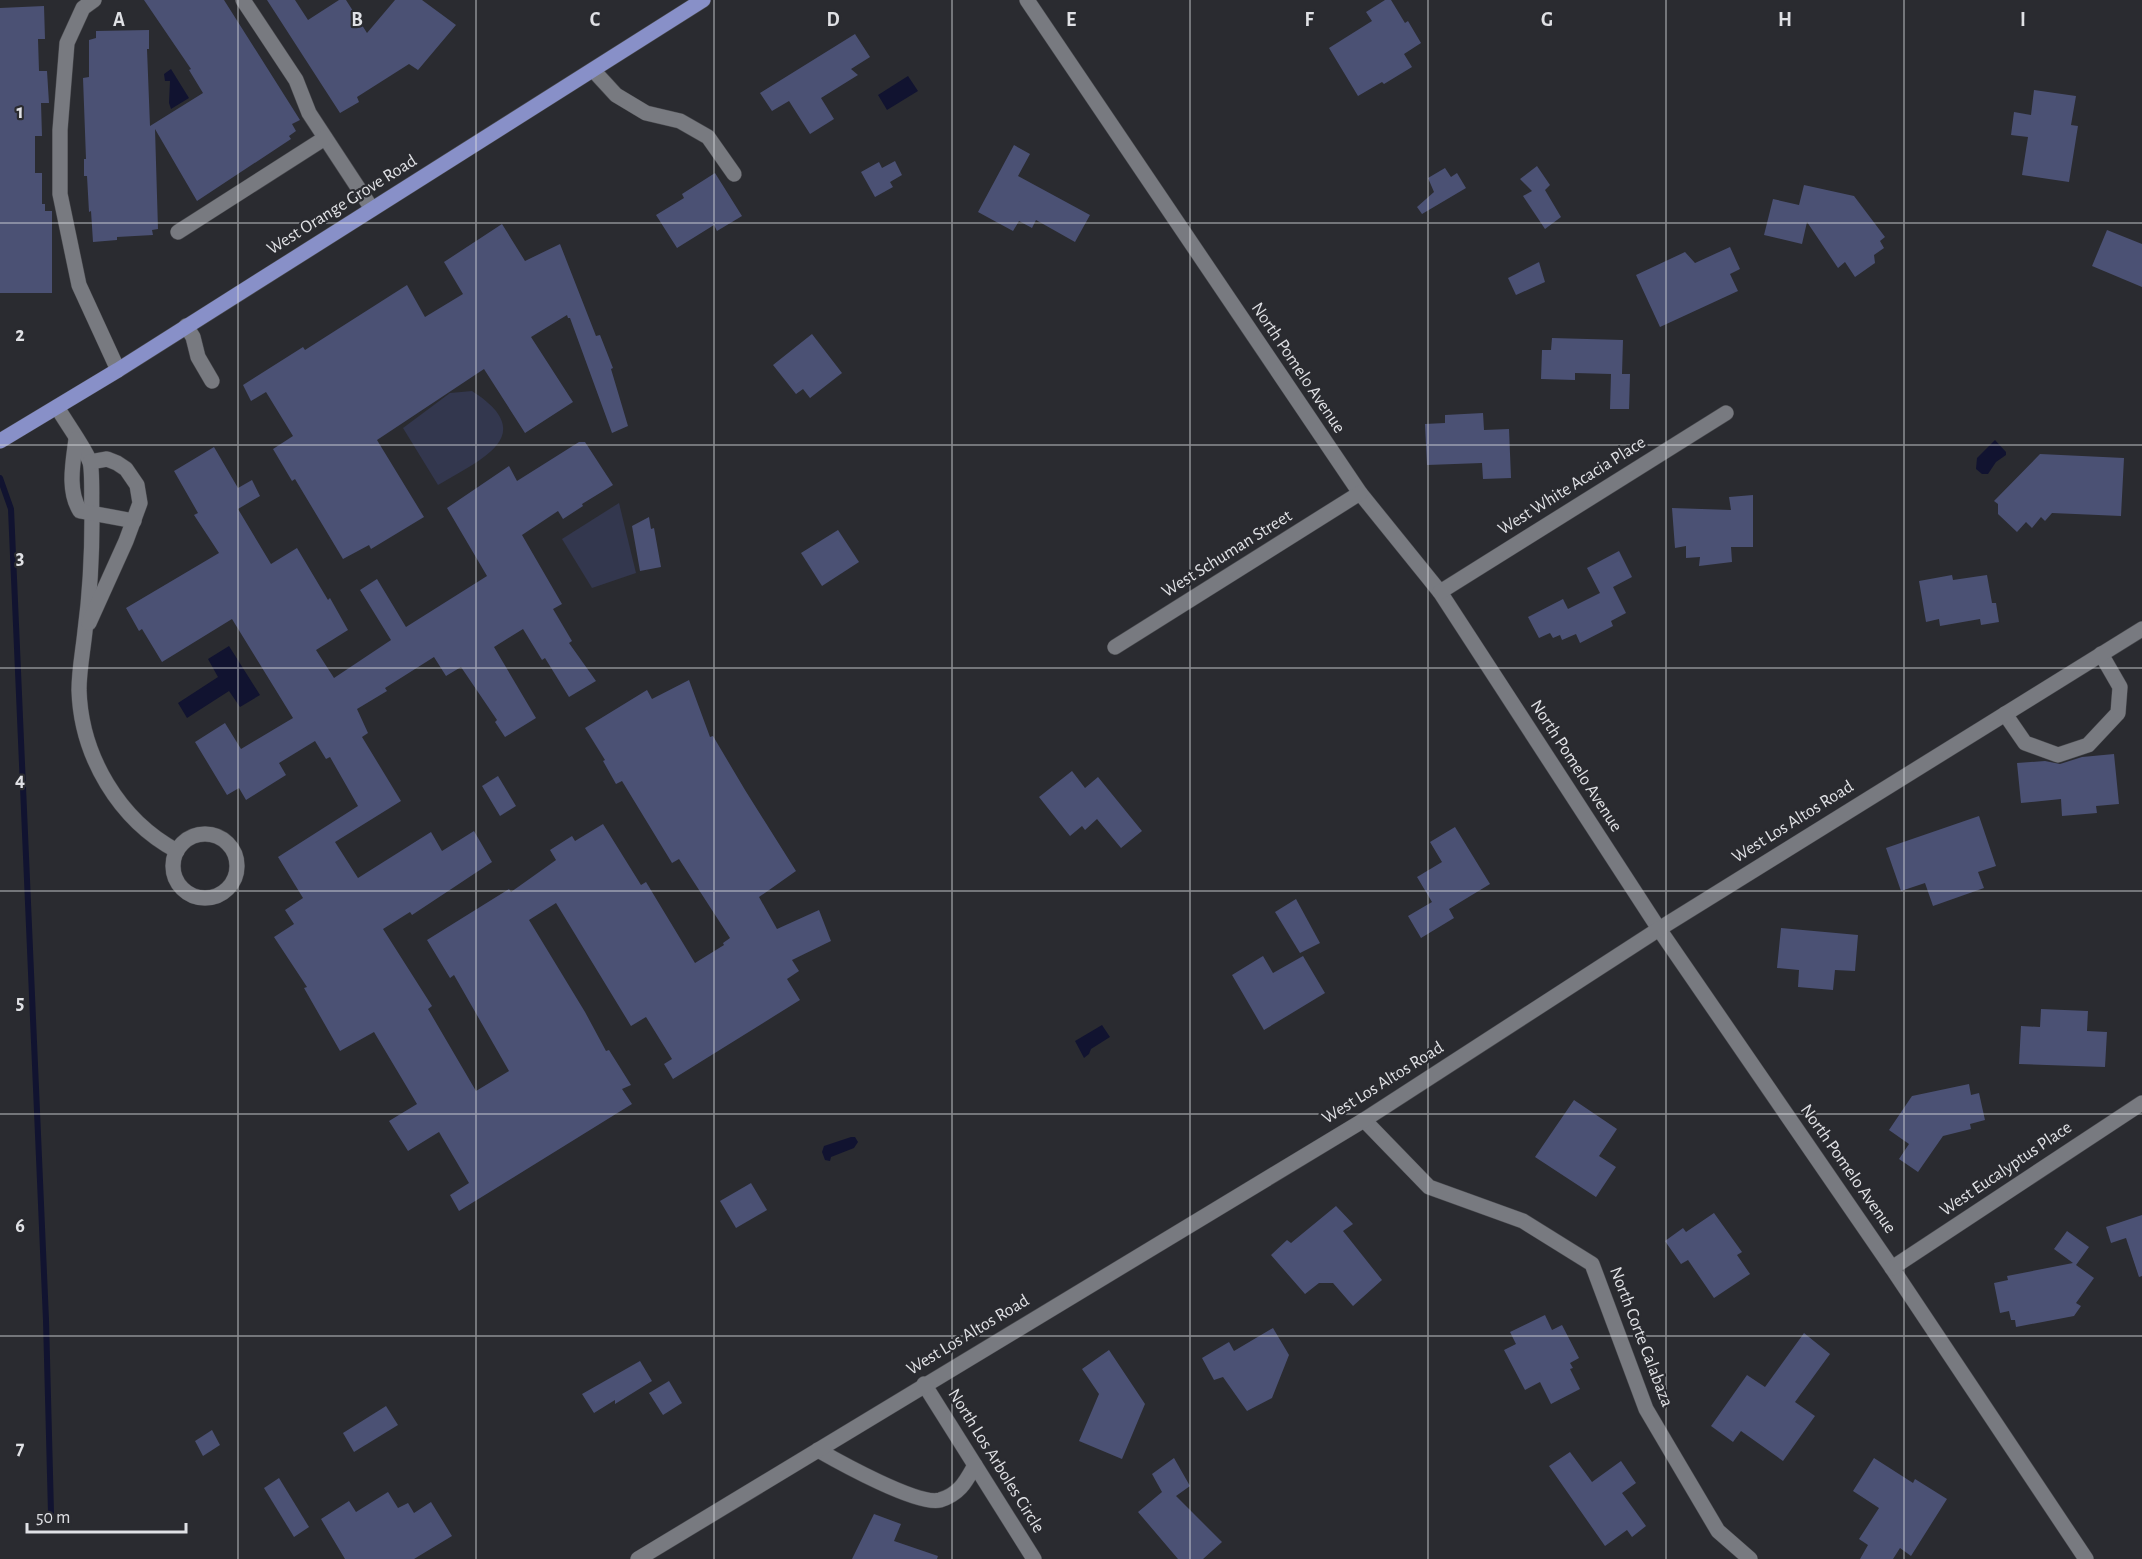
<svg xmlns="http://www.w3.org/2000/svg" width="2142" height="1559" viewBox="0 0 2142 1559" font-family="'Alegreya Sans',sans-serif">
<style>
.green{fill:#33374e}
.water{fill:#111330}
.lines{fill:none;stroke-linecap:round;stroke-linejoin:round}
.stream{stroke:#111330;stroke-width:6}
.building{fill:#4b5174}
.minor-casing{stroke:#48494d;stroke-width:16}
.major-casing{stroke:#48494d;stroke-width:16}
.minor{stroke:#787a80;stroke-width:15}
.major{stroke:#8890c8;stroke-width:15}
.grid{fill:none;stroke:#e0e1e5;stroke-width:1.5;stroke-opacity:0.55}
.labels{text-anchor:middle;dominant-baseline:central;stroke-width:4.5;stroke-linejoin:round;paint-order:stroke}
.street-label{font-size:18px;fill:#e0e1e5;stroke:#2a2b30}
.grid-label{font-size:20px;text-anchor:middle;font-weight:bold;fill:#e0e1e5;stroke:#2a2b30;stroke-width:4.5;stroke-linejoin:round;paint-order:stroke}
</style>
<rect width="100%" height="100%" fill="#2a2b30"/>
<!-- green -->
<g class="green">
<path d="M 472,391 C 541,435 480,460 438,485 L 403,428 L 450,393 Z"/>
<polygon points="619,503 636,573 592,588 562,539"/>
</g>
<!-- water -->
<g class="water">
<polygon points="171,69 189,98 171,109 169,103 170,81 165,81 164,74"/>
<polygon points="908,76 918,91 887,110 878,95"/>
<polygon points="1995,440 2006,452 2006,455 1996,462 1988,474 1982,474 1976,469 1977,458"/>
<polygon points="229,646 260,695 240,707 229,691 187,718 178,703 218,677 208,659"/>
<polygon points="1102,1025 1110,1037 1091,1049 1089,1054 1084,1058 1075,1041"/>
<polygon points="851,1137 855,1137 858,1142 854,1148 831,1157 830,1161 825,1160 822,1152 824,1146"/>
</g>
<g class="lines">
<!-- stream -->
<polyline class="stream" points="0,478 11,509 46,1320 51,1513"/>
</g>
<!-- building -->
<g class="building">
<polygon points="144,0 224,0 300,120 292,124 296,131 289,136 291,139 197,201 155,129 158,229 152,230 153,235 117,237 117,240 93,242 91,211 89,212 87,176 84,176 84,159 86,159 83,78 89,77 89,40 96,38 96,31 149,30 149,49 147,49 150,126 203,93 189,70 191,69"/>
<polygon points="267,0 295,0 308,20 339,0 346,0 367,33 395,0 422,0 456,25 418,70 409,64 357,97 359,102 340,113"/>
<polygon points="1385,0 1391,0 1405,23 1408,21 1421,43 1404,54 1412,67 1384,84 1382,82 1358,96 1329,48 1372,21 1366,12"/>
<polygon points="44,6 45,39 38,39 39,71 47,71 49,103 41,103 42,136 35,136 35,173 42,173 42,204 45,204 45,211 52,211 52,293 0,293 0,8"/>
<polygon points="855,34 870,57 851,69 858,75 821,98 834,119 810,134 789,101 772,111 760,93"/>
<polygon points="2034,90 2076,96 2071,125 2078,126 2069,182 2022,175 2028,137 2011,135 2014,112 2031,115"/>
<polygon points="1014,145 1030,154 1018,176 1090,215 1075,242 1036,220 1032,228 1019,221 1013,231 978,212"/>
<polygon points="895,161 902,175 890,182 893,187 875,197 861,172 879,162 882,168"/>
<polygon points="1537,166 1550,185 1545,190 1561,217 1545,229 1523,196 1532,191 1520,179"/>
<polygon points="1445,168 1451,177 1457,173 1466,188 1422,214 1417,207 1434,192 1428,178"/>
<polygon points="715,173 742,216 717,231 714,225 677,248 656,215 684,198 682,194"/>
<polygon points="1804,185 1854,196 1885,237 1880,241 1884,248 1874,255 1875,263 1855,277 1845,262 1838,268 1807,222 1802,244 1764,235 1773,199 1799,205"/>
<polygon points="502,224 525,261 560,244 596,336 600,335 613,368 611,369 628,426 612,433 570,318 568,318 567,315 531,337 573,402 525,433 484,369 377,440 424,517 371,549 369,545 343,559 295,479 292,481 273,449 293,436 266,392 251,401 243,385 303,347 305,350 407,285 425,317 463,294 444,262"/>
<polygon points="2107,230 2142,244 2142,287 2092,266"/>
<polygon points="1730,247 1740,269 1730,274 1738,291 1660,327 1636,275 1685,252 1695,263"/>
<polygon points="1539,262 1545,282 1516,295 1508,278"/>
<polygon points="812,334 842,373 810,398 803,389 796,394 773,365"/>
<polygon points="1552,338 1623,340 1622,374 1630,374 1629,409 1610,409 1611,374 1575,373 1575,380 1541,379 1542,350 1551,350"/>
<polygon points="1483,413 1484,430 1509,429 1511,478 1483,479 1482,463 1427,465 1425,424 1445,423 1445,415"/>
<polygon points="579,442 585,442 613,485 582,504 583,506 563,519 558,511 522,535 562,604 553,609 572,641 569,643 596,681 569,697 545,658 542,660 523,629 494,647 536,718 505,737 495,722 497,720 461,667 446,676 434,657 385,688 387,691 357,709 368,733 362,737 401,801 335,842 358,878 431,832 442,851 474,831 492,862 412,915 410,912 383,929 432,1006 428,1009 476,1091 509,1071 454,975 450,978 427,940 509,889 511,892 556,860 550,850 572,836 575,841 603,824 641,885 646,882 695,963 724,945 723,943 730,938 679,859 672,863 622,781 616,784 603,761 605,760 585,728 647,690 652,699 689,680 710,737 713,736 745,790 796,871 759,897 777,929 819,910 831,941 792,960 799,971 787,979 800,1000 673,1079 664,1064 672,1059 646,1017 631,1026 556,903 529,920 585,1012 606,1051 609,1050 631,1085 622,1089 632,1104 459,1211 450,1195 469,1183 439,1132 408,1151 389,1121 417,1104 374,1032 340,1051 304,988 307,987 274,937 294,924 285,910 303,898 278,857 358,806 330,757 326,759 315,741 279,763 286,775 246,800 239,788 227,795 195,742 225,723 241,749 293,718 232,619 162,662 142,629 139,631 126,608 219,553 194,515 198,513 174,471 214,447 238,488 252,480 260,496 238,509 271,564 297,548 328,600 330,598 348,630 316,650 334,678 391,640 360,590 377,579 406,627 487,576 447,508 509,466 517,481"/>
<polygon points="2040,454 2124,458 2121,516 2052,513 2045,521 2041,517 2032,528 2026,522 2017,532 1998,514 1998,504 1994,501"/>
<polygon points="1753,495 1753,547 1731,547 1732,562 1699,566 1700,557 1686,558 1686,546 1675,548 1672,508 1731,510 1729,497"/>
<polygon points="649,517 651,529 654,528 661,567 640,571 632,526"/>
<polygon points="838,530 859,562 822,586 801,553"/>
<polygon points="1619,551 1632,577 1613,587 1626,613 1611,621 1613,626 1580,643 1576,634 1562,640 1560,635 1553,638 1550,633 1539,638 1528,617 1563,599 1568,609 1600,593 1587,568"/>
<polygon points="1952,575 1953,580 1987,575 1992,603 1996,603 1999,622 1981,625 1980,619 1940,626 1939,619 1926,622 1919,581"/>
<polygon points="2114,754 2119,804 2096,806 2097,813 2062,816 2061,799 2021,803 2017,763 2045,761 2060,764 2082,757"/>
<polygon points="1072,771 1085,788 1098,777 1142,831 1121,848 1097,819 1085,830 1082,826 1070,836 1039,797"/>
<polygon points="498,776 516,806 500,816 482,786"/>
<polygon points="1979,816 1996,866 1978,872 1984,888 1933,906 1925,883 1901,891 1886,848"/>
<polygon points="1455,827 1490,884 1449,909 1454,918 1421,938 1408,916 1432,902 1417,877 1442,862 1430,842"/>
<polygon points="1296,899 1320,943 1300,953 1275,912"/>
<polygon points="1781,928 1858,935 1855,971 1835,970 1833,990 1798,987 1799,970 1777,968"/>
<polygon points="1263,956 1273,973 1303,956 1325,993 1264,1030 1232,975"/>
<polygon points="2041,1009 2088,1011 2087,1031 2107,1032 2105,1067 2019,1064 2021,1026 2040,1027"/>
<polygon points="1969,1084 1971,1095 1979,1093 1985,1120 1970,1124 1971,1129 1943,1136 1918,1172 1899,1159 1909,1144 1889,1130 1912,1096"/>
<polygon points="1574,1100 1617,1129 1599,1156 1616,1167 1596,1197 1535,1157"/>
<polygon points="751,1183 767,1210 736,1228 720,1201"/>
<polygon points="1336,1206 1353,1224 1343,1231 1382,1280 1353,1306 1333,1283 1319,1283 1305,1294 1271,1255 1287,1240 1291,1243"/>
<polygon points="1714,1213 1742,1252 1737,1255 1750,1274 1714,1298 1688,1260 1681,1264 1665,1241 1683,1228 1686,1232"/>
<polygon points="2142,1215 2142,1276 2139,1277 2126,1238 2111,1243 2106,1227"/>
<polygon points="2067,1231 2089,1247 2076,1265 2094,1278 2076,1303 2081,1306 2074,1316 2016,1327 2015,1320 2011,1320 2009,1311 2000,1313 1994,1283 2008,1280 2007,1276 2073,1263 2054,1249"/>
<polygon points="1545,1315 1552,1330 1562,1325 1579,1358 1570,1363 1573,1368 1570,1369 1580,1389 1551,1404 1540,1382 1525,1390 1504,1350 1516,1344 1510,1332"/>
<polygon points="1273,1328 1289,1355 1272,1398 1247,1411 1223,1377 1214,1380 1202,1358 1229,1342 1234,1351"/>
<polygon points="1804,1333 1830,1354 1795,1402 1815,1416 1783,1461 1741,1431 1733,1442 1711,1426 1747,1375 1765,1387"/>
<polygon points="1109,1350 1145,1404 1122,1459 1079,1441 1099,1394 1082,1369"/>
<polygon points="640,1361 652,1381 615,1404 615,1400 594,1413 582,1394"/>
<polygon points="669,1381 682,1403 663,1415 649,1393"/>
<polygon points="386,1406 398,1425 354,1452 343,1433"/>
<polygon points="212,1430 220,1445 203,1456 195,1441"/>
<polygon points="1570,1452 1592,1482 1621,1461 1636,1483 1622,1493 1646,1526 1632,1537 1627,1530 1605,1546 1549,1466"/>
<polygon points="1174,1458 1190,1486 1176,1496 1222,1542 1203,1559 1178,1559 1138,1512 1162,1492 1152,1474"/>
<polygon points="1874,1458 1913,1483 1915,1479 1947,1499 1911,1556 1900,1548 1893,1559 1860,1559 1868,1545 1859,1539 1879,1508 1853,1491"/>
<polygon points="279,1478 309,1527 294,1537 264,1488"/>
<polygon points="388,1492 398,1508 408,1503 414,1513 431,1502 452,1536 414,1559 345,1559 321,1519 349,1501 356,1512"/>
<polygon points="874,1514 901,1524 894,1541 938,1556 937,1559 852,1559"/>
</g>
<g class="lines">
<!-- minor casing -->
<g class="minor-casing">
<g id="minor">
<polyline points="94,0 83,8 67,43 60,130 60,194 79,285 118,370"/>
<polyline points="243,0 296,80 309,113 372,209"/>
<polyline points="1027,0 1360,493 1440,592 1659,929 1892,1268 2086,1559"/>
<polyline points="593,70 616,95 646,113 680,121 708,137 734,174"/>
<polyline points="178,232 325,138"/>
<polyline points="186,326 193,337 198,357 212,381"/>
<path d="M 57,407 C 65,421 85,448 90,462 C 93,473 91,504 92,517 C 92,554 90,594 85,631 C 83,651 79,670 79,690 C 81,756 119,820 177,851"/>
<path d="M 76,439 C 73,463 67,490 80,511 L 134,521"/>
<polyline points="1440,592 1726,413"/>
<polyline points="89,623 126,541 140,503 137,485 126,469 117,463 107,459 90,462"/>
<polyline points="1115,647 1360,493"/>
<polyline points="2005,714 2025,743 2058,755 2088,745 2118,713 2120,687 2101,654"/>
<circle cx="205" cy="866" r="32"/>
<polyline points="1364,1120 1429,1187 1523,1221 1592,1264 1646,1409 1718,1531 1750,1559"/>
<polyline points="1892,1268 2142,1103"/>
<polyline points="924,1384 1034,1559"/>
<path d="M 818,1450 C 839,1462 918,1506 940,1500 C 960,1494 966,1481 975,1465"/>
<polyline points="638,1559 1364,1120 1659,929 2142,629"/>
</g>
</g>
<!-- major casing -->
<g class="major-casing">
<polyline id="major" points="0,441 118,370 703,0"/>
</g>
<!-- minor -->
<use href="#minor" class="minor"/>
<!-- major -->
<use href="#major" class="major"/>
</g>
<!-- grid -->
<path class="grid" d="M 238,0 L 238,1559M 476,0 L 476,1559M 714,0 L 714,1559M 952,0 L 952,1559M 1190,0 L 1190,1559M 1428,0 L 1428,1559M 1666,0 L 1666,1559M 1904,0 L 1904,1559M 0,223 L 2142,223M 0,445 L 2142,445M 0,668 L 2142,668M 0,891 L 2142,891M 0,1114 L 2142,1114M 0,1336 L 2142,1336"/>
<g class="labels">
<!-- street labels -->
<g class="street-label">
<text transform="translate(342 205) rotate(-32)">West Orange Grove Road</text>
<text transform="translate(1298 368) rotate(56)">North Pomelo Avenue</text>
<text transform="translate(1572 486) rotate(-32)">West White Acacia Place</text>
<text transform="translate(1227 554) rotate(-32)">West Schuman Street</text>
<text transform="translate(1576 766) rotate(57)">North Pomelo Avenue</text>
<text transform="translate(1793 822) rotate(-32)">West Los Altos Road</text>
<text transform="translate(1383 1083) rotate(-32)">West Los Altos Road</text>
<text transform="translate(1848 1169) rotate(55)">North Pomelo Avenue</text>
<text transform="translate(2006 1169) rotate(-34)">West Eucalyptus Place</text>
<text transform="translate(968 1335) rotate(-31)">West Los Altos Road</text>
<text transform="translate(1641 1337) rotate(69)">North Corte Calabaza</text>
<text transform="translate(996 1461) rotate(58)">North Los Arboles Circle</text>
</g>
</g>
<g class="grid-label">
<text x="119" y="26">A</text>
<text x="357" y="26">B</text>
<text x="595" y="26">C</text>
<text x="833" y="26">D</text>
<text x="1071" y="26">E</text>
<text x="1309" y="26">F</text>
<text x="1547" y="26">G</text>
<text x="1785" y="26">H</text>
<text x="2023" y="26">I</text>
<text x="20" y="118">1</text>
<text x="20" y="341">2</text>
<text x="20" y="564">3</text>
<text x="20" y="786">4</text>
<text x="20" y="1009">5</text>
<text x="20" y="1232">6</text>
<text x="20" y="1454">7</text>
</g>
<!-- scale -->
<path d="M27 1523v9h159v-9" fill="none" stroke="#e0e1e5" stroke-width="3"/>
<text x="36" y="1523" font-size="18" fill="#e0e1e5" stroke="#2a2b30" stroke-width="4.5" paint-order="stroke">50 m</text>
</svg>
